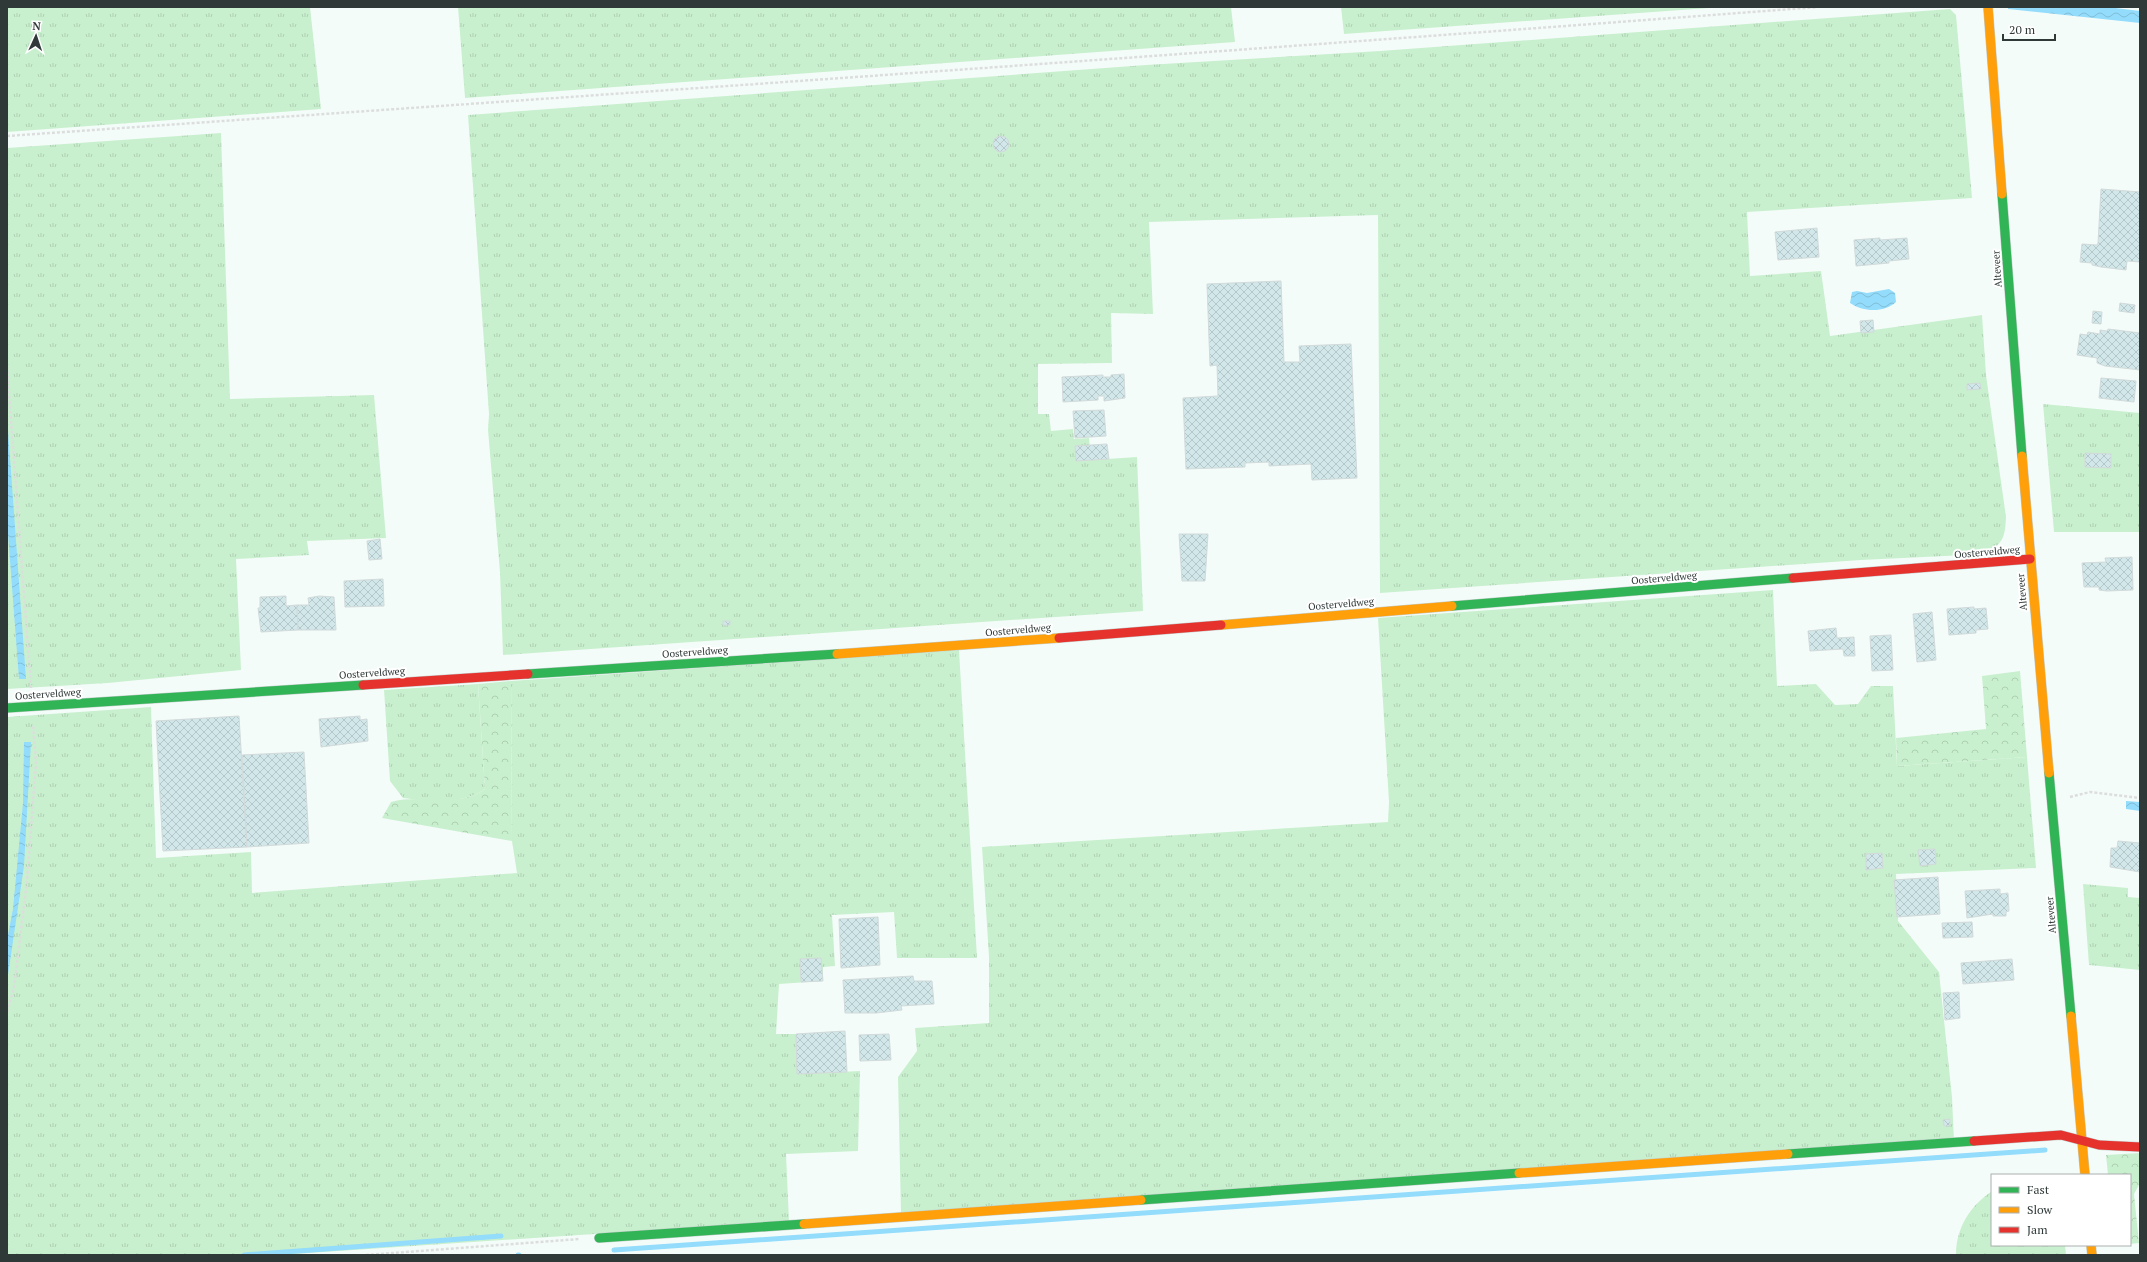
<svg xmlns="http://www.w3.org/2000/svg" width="2147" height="1262" viewBox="0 0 2147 1262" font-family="'PT Serif',serif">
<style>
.grass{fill:url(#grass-tufts)}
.forest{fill:url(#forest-crowns)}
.water{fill:url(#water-waves)}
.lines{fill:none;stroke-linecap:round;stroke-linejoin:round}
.stream{stroke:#93dcfb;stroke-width:5}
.building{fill:url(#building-cross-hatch);stroke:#d2dada}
.fast-casing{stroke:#c3ccca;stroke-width:10}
.slow-casing{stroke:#c3ccca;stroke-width:10}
.jam-casing{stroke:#c3ccca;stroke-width:10}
.path{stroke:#dcdede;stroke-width:2.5;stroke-dasharray:3 2;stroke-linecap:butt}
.fast{stroke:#30b455;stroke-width:9}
.slow{stroke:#ff9f0a;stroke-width:9}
.jam{stroke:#e5322d;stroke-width:9}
.labels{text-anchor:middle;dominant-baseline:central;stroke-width:4;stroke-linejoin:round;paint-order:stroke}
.street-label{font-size:10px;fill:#2f3938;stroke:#fff}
</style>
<defs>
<pattern id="grass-tufts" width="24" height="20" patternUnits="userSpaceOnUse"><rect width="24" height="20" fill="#c9f0ce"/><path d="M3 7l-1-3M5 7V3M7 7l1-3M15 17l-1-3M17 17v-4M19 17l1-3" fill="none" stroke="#adcfb2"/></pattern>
<pattern id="forest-crowns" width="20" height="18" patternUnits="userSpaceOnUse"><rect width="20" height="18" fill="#c9f0ce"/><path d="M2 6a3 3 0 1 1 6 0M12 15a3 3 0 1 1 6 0" fill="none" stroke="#adcfb2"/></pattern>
<pattern id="water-waves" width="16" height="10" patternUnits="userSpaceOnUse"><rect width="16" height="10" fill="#93dcfb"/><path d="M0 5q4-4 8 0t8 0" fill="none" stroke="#7fbed8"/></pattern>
<pattern id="building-cross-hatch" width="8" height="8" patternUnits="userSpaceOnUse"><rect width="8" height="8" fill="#d1e7e9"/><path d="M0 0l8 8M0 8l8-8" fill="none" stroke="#b4c7c9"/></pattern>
</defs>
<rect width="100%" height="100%" fill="#f4fcfa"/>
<!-- grass -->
<g class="grass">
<polygon points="7,7 310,7 321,109 7,132"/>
<polygon points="458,7 1231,7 1235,42 465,98"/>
<polygon points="1341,7 1723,7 1344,34"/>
<path d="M 1950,9 L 1956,15 L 1972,198 L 1747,212 L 1750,276 L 1821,271 L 1830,336 L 1982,315 L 1986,375 L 2006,517 C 2005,538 2003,542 1987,554 L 1861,560 L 1380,593 L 1378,215 L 1149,222 L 1153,314 L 1111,313 L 1112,363 L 1038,364 L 1038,414 L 1049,414 L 1051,431 L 1073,429 L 1074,439 L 1089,438 L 1091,460 L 1137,457 L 1143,611 L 503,655 L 500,572 L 488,430 L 489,414 L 468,115 L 1146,65 L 1380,51 Z"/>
<polygon points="221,133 230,399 374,395 386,538 307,541 309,555 236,559 241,670 108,683 7,689 7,148"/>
<polygon points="2043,404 2140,413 2140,532 2054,532"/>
<polygon points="1773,590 1777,686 1816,684 1835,705 1858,704 1871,686 1893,686 1897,766 2027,757 2036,868 1896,874 1898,921 1939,972 1952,1097 1954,1142 901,1214 898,1077 917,1051 915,1028 989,1023 989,957 982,847 1388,822 1389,802 1378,618"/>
<polygon points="959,650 977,958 897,958 894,912 832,915 835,966 823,967 823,981 779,984 776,1034 797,1034 798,1074 860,1071 858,1151 786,1154 789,1221 279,1255 7,1255 7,717 151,707 156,858 251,852 252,893 517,873 512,841 511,681"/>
<path d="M 478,684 L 485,789 C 463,805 429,801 403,798 L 390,781 L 384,690 Z"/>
<polygon points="2083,884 2128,888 2128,897 2140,898 2140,970 2089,965"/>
<path d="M 1992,1191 L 1992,1245 L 2065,1245 L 2066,1255 L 1956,1255 C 1956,1228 1970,1206 1992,1191 Z"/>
</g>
<!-- forest -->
<g class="forest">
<polygon points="2020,671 2027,757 1897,766 1896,738 1986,729 1982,676"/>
<path d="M 511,681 L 512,841 L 382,818 L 391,802 C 421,793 458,809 485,789 L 478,684 Z"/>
<polygon points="2140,1153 2140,1183 2134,1194 2139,1243 2130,1244 2130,1175 2108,1175 2106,1155"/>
</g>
<!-- water -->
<g class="water">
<polygon points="2008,7 2107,7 2140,11 2140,23 2008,9"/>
<path d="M 1889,289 L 1895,293 L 1896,302 C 1884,313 1863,312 1850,303 L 1852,292 L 1857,291 L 1867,293 Z"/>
<polygon points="7,416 26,679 19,679 7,521"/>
<polygon points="24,742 31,742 24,866 7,982 7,940 13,909 23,803"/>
<polygon points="2126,801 2140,802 2140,811 2126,809"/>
</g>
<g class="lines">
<!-- stream -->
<g class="stream">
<polyline points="614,1250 2045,1150"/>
<polyline points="244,1255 501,1236"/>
<polyline points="518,1255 519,1255"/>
</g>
</g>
<!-- building -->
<g class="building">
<circle cx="1001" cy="144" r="8"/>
<polygon points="2101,189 2140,192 2140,262 2127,261 2126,270 2101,267 2092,265 2092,263 2080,262 2082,244 2097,245 2098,243"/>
<polygon points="1817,228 1819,257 1778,260 1775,232"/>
<polygon points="1880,238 1880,240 1907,238 1909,259 1889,261 1889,263 1856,266 1854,240"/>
<polygon points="1281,281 1284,362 1300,362 1299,346 1351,344 1357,478 1312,480 1311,464 1269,466 1269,462 1245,463 1245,467 1186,469 1183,398 1218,396 1217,365 1210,366 1207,284"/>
<polygon points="2120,303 2135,305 2134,313 2119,311"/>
<polygon points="2093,311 2102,312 2101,324 2092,323"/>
<polygon points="1873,320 1874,332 1861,333 1860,321"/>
<polygon points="2108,329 2140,333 2140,370 2105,366 2097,363 2097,358 2077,355 2080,334 2087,335 2088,332 2100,334 2100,330 2107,331"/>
<polygon points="1124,374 1125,398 1104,401 1104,396 1098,396 1098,400 1063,402 1062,377 1103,375 1103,377 1111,377 1111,375"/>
<polygon points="2101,378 2136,381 2134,402 2099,398"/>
<polygon points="1980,383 1981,389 1967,390 1967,384"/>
<polygon points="1104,410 1106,436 1075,438 1073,411"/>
<polygon points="1107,444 1109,459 1076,461 1075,446"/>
<polygon points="2085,453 2111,454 2111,468 2085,467"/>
<polygon points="1179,534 1208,534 1205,581 1182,581"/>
<polygon points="380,539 382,559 369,560 367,541"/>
<polygon points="2132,557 2133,590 2107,591 2099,590 2099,587 2084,587 2082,563 2106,562 2105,558"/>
<polygon points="383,579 384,606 345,607 344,581"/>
<polygon points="286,596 286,606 297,605 298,630 261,632 258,608 260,608 260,597"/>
<polygon points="319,596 334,597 336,630 298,630 297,605 309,605 308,598"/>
<polygon points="1974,607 1974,609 1986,608 1988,629 1976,630 1976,633 1949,635 1947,609"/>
<polygon points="1932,612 1936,660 1917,662 1913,614"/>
<rect x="723" y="621" width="7" height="4"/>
<polygon points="1836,628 1837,638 1854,637 1855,656 1844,656 1843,649 1810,651 1808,631"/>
<polygon points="1891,635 1893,670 1872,671 1870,636"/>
<polygon points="239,716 247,847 163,851 156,721"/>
<polygon points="360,716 360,720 367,719 368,741 321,747 319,719"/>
<polygon points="304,752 309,843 247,847 242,755"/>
<polygon points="2118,841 2140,843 2140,872 2110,867 2111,848 2117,848"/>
<polygon points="1935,849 1936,864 1920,866 1918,850"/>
<polygon points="1882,853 1883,868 1866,870 1866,854"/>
<polygon points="1938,877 1940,914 1897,917 1894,880"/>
<polygon points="2000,889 2000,894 2008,893 2009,911 2006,912 2006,916 1993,916 1993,914 1967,918 1965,891"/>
<polygon points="878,917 880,965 841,968 839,919"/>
<polygon points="1972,922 1973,937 1943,938 1942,923"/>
<polygon points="821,958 823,981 801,982 800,959"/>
<polygon points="2012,959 2014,980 1963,984 1961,963"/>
<polygon points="913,976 914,981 932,981 934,1004 901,1006 902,1010 876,1013 845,1013 843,980"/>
<polygon points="1959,992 1960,1018 1945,1020 1943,993"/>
<polygon points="845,1031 847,1072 797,1074 796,1034"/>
<polygon points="889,1034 891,1060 860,1061 859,1035"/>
<polygon points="1950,1119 1950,1126 1944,1126 1943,1120"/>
</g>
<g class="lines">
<!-- fast casing -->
<g class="fast-casing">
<g id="fast">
<polyline points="2002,194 2022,456"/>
<polyline points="1452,606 1793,578"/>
<polyline points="528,674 837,654"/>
<polyline points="7,708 363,685"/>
<polyline points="2049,773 2071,1016"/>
<polyline points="1788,1154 1974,1141"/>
<polyline points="1141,1200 1519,1173"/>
<polyline points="599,1238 804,1224"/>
</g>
</g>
<!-- slow casing -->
<g class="slow-casing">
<g id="slow">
<polyline points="1988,7 2002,194"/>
<polyline points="2022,456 2049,773"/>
<polyline points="1221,625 1452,606"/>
<polyline points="837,654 1059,638"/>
<polyline points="2071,1016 2085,1175"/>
<polyline points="1519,1173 1788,1154"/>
<polyline points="804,1224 1141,1200"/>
<polyline points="2091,1245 2092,1255"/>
</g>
</g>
<!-- jam casing -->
<g class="jam-casing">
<g id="jam">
<polyline points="1793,578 2030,559"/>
<polyline points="1059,638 1221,625"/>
<polyline points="363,685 528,674"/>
<polyline points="1974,1141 2061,1135 2099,1145 2140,1147"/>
</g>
</g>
<!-- path -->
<g class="path">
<path d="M 7,136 C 611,94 1214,53 1818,7"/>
<polyline points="7,366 31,688"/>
<polyline points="2070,797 2090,792 2140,798"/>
<polyline points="7,1012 14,988 27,881 36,763 33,725"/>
<polyline points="366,1255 580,1239"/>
</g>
<!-- fast -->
<use href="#fast" class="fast"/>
<!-- slow -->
<use href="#slow" class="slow"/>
<!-- jam -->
<use href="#jam" class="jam"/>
</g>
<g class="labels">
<!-- street labels -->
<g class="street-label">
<text transform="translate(1997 269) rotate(-94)">Alteveer</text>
<text transform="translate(1987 552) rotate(-5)">Oosterveldweg</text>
<text transform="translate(1664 578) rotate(-5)">Oosterveldweg</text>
<text transform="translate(2022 592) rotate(-95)">Alteveer</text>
<text transform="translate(1341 604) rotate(-5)">Oosterveldweg</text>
<text transform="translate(1018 630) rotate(-5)">Oosterveldweg</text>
<text transform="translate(695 652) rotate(-4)">Oosterveldweg</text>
<text transform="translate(372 673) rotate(-4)">Oosterveldweg</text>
<text transform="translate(48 694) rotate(-4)">Oosterveldweg</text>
<text transform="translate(2051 915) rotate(-95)">Alteveer</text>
</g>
</g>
<!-- border -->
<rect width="2147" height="1262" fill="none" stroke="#2f3938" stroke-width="16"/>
<!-- legend -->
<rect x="1991" y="1174" width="140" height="72" fill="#ffffff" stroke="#acb0af"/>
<rect x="1999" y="1187" width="20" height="6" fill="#30b455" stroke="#acb0af"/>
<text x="2027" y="1194" font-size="12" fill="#2f3938">Fast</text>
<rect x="1999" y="1207" width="20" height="6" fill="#ff9f0a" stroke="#acb0af"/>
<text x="2027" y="1214" font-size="12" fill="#2f3938">Slow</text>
<rect x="1999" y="1227" width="20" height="6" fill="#e5322d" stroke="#acb0af"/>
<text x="2027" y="1234" font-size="12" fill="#2f3938">Jam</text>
<!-- north arrow -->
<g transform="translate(36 36) rotate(3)" stroke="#ffffff" stroke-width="3" paint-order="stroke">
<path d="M0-3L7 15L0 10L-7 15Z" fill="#2f3938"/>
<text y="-6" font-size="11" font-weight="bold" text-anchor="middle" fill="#2f3938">N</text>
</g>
<!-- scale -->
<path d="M2003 34v6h52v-6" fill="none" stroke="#2f3938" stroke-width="2"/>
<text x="2009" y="34" font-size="12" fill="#2f3938" stroke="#ffffff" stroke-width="3" paint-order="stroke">20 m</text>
</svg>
